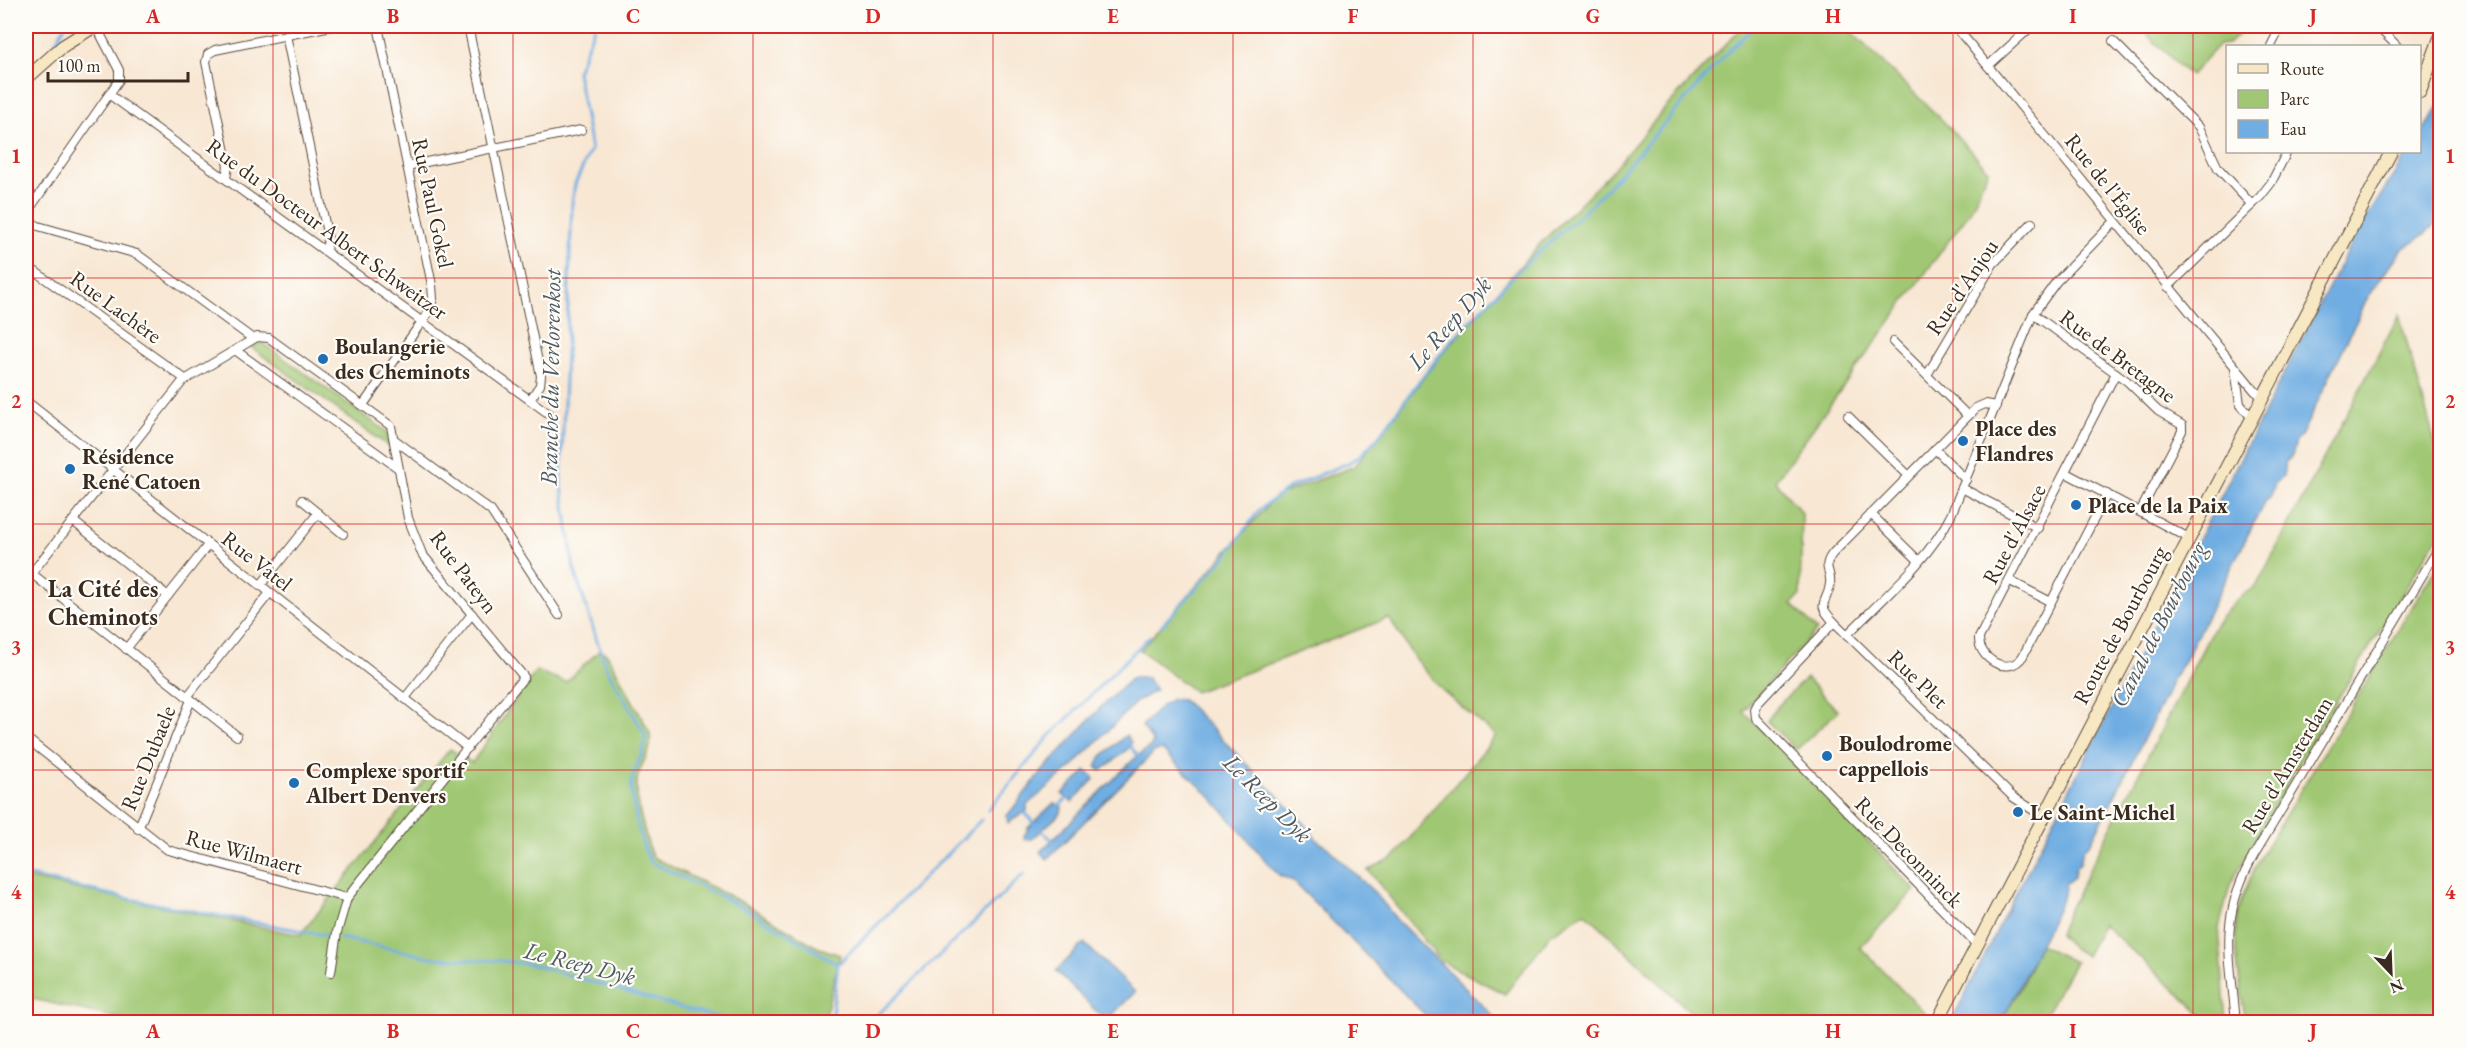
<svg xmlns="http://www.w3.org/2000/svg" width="2466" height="1048" viewBox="0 0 2466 1048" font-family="'EB Garamond',serif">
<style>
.green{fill:#a0c773;stroke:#6e7848;stroke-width:1.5}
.water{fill:#70ade2;stroke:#566c80;stroke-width:1.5}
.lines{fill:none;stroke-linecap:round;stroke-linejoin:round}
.stream{stroke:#70ade2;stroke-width:3}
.street-casing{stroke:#574639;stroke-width:10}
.secondary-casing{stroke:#574639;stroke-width:14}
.street{stroke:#fff;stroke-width:8}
.secondary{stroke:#f7e8c3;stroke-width:12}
.grid{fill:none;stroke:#d62828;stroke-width:1.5;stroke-opacity:0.55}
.poi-dot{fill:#1f6fb2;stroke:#fdfcf7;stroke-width:2}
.labels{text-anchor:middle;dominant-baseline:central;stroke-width:4.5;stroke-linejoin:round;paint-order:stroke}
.street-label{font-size:22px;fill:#3b2a1e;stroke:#fdfcf7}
.poi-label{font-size:22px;font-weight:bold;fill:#3b2a1e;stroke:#fdfcf7;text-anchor:start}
.water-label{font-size:24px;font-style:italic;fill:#4e5863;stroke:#fdfcf7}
.neighbourhood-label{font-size:24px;font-weight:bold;fill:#3b2a1e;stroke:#fdfcf7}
.neatline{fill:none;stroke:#d62828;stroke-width:2}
.grid-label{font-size:20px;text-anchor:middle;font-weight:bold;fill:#d62828}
</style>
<rect width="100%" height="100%" fill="#fdfcf7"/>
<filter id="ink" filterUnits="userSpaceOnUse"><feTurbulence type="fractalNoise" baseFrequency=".0167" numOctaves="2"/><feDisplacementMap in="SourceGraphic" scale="12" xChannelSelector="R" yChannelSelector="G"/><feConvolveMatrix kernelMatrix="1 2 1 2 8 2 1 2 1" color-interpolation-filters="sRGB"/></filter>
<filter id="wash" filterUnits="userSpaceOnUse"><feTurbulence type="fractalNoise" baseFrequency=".008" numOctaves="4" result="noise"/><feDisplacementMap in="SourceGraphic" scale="24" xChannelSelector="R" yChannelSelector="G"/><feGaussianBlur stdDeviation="1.35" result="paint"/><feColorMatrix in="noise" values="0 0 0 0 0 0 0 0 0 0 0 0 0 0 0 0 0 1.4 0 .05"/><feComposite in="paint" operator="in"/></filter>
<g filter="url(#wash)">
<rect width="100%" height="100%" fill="#f8e7d3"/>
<!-- green -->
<g class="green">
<polygon points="1743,26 1845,26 1944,122 1988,170 1971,210 1775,481 1802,513 1800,595 1792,604 1817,630 1743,711 1915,890 1860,947 1933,1022 1701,1022 1585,912 1550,935 1505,994 1441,961 1368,870 1394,857 1496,736 1442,690 1415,659 1389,618 1195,692 1140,650 1276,496 1355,466 1442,354 1539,245 1610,173 1667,106"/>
<polygon points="2138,26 2247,26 2228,44 2219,45 2190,76"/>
<polygon points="2399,315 2440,460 2440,535 2433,544 2302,757 2230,885 2219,928 2226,1022 2210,1022 2103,924 2086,956 2071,947 2059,934 2067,913 2215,625 2236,600 2257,585"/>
<polygon points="261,342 386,431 391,448 251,347"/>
<path d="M 2440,561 L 2440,1022 L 2245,1022 C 2242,986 2231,949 2238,912 C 2243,891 2254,871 2263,852 Z"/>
<path d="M 600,650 L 607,654 L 650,733 C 653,755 638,764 637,782 C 635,804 645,830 650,852 L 654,858 L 747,905 L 817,947 L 840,955 L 824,1021 L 826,1022 L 134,1022 L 33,999 L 26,994 L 26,878 L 300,935 L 450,749 L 472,763 L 536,671 L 566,682 Z"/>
<polygon points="1806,678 1838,711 1796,750 1767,721 1777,707"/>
<path d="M 2038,944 L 2075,962 L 2041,1022 L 1997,1022 C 2011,1011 2033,963 2038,944 Z"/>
</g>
<!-- water -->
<g class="water">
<path d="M 2440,105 L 2440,213 L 2436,223 L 2425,234 L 2402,249 L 2369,295 L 2301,436 L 2296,441 L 2292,456 L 2285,463 L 2283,476 L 2275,484 L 2270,498 L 2265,501 L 2183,663 L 2172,678 L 2171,685 L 2091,842 L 2083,850 L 2080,863 L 2075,868 L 2074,877 L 2065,884 L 2064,895 L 2006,1013 L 1997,1022 L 1951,1022 C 1967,991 1984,958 1999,926 L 2354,238 L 2408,152 L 2420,152 L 2420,135 Z"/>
<polygon points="1132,678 1147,678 1156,690 1136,702 1073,766 1027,805 1027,811 1008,823 1007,816 1039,775 1102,706"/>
<polygon points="1172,699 1183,700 1192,708 1305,824 1317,840 1327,847 1376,894 1397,920 1499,1022 1432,1022 1293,881 1279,875 1271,867 1212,798 1162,750 1155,751 1047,859 1040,852 1133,760 1152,745 1153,742 1142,726 1160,707"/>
<polygon points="1126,735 1131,742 1130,747 1101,771 1096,766 1100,758"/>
<polygon points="1086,771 1092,775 1094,779 1072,802 1062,794"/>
<polygon points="1054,803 1062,807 1061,813 1032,839 1025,840 1024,837 1028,828"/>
<polygon points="1084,943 1135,992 1106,1021 1056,971"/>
</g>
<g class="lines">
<!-- stream -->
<g class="stream">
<path d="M 595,26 L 577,72 L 591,149 L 575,184 L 572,204 L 561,479 L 574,569 L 600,650 L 608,671 L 645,734 C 647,752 636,762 632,779 C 629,794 642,850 651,862 L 746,909 L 838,964"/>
<polyline points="55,43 65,26"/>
<polyline points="26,95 29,90"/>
<polyline points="1161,626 1227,555 1259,510 1289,488 1350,462 1361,455 1381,434 1417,384 1453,339 1518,271 1588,208 1618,176 1732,47 1755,26"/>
<polyline points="1129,745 1140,758"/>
<polyline points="1058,807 1069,797"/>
<polyline points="988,810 1049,737 1150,636"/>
<polyline points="1023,810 1034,824"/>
<polyline points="1039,828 1054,842"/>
<polyline points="26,875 125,898 329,936"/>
<polyline points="340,938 435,958 502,961 534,965 692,1011 739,1022"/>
<polyline points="831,1022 838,964 981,820"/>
<polyline points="870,1022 1024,874"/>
</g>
</g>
</g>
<g filter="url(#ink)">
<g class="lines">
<!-- street casing -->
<g class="street-casing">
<g id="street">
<polyline points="468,26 541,376 540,385 530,400"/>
<polyline points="1955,26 2255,391 2263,397"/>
<polyline points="2377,26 2397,46"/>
<polyline points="286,35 328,238 326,251"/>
<polyline points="2113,41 2199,127 2218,168 2252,205"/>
<polyline points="2271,46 2281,26"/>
<polyline points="1988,66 2032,26"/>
<polyline points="110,95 552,416"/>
<polyline points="407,166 581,130"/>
<polyline points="226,178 228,166 206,62 208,54 215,50 331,26"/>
<polyline points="26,214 119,80 119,70 96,26"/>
<polyline points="26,219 38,226 137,254 253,339"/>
<polyline points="26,265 185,379"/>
<polyline points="2168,287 2260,197 2271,183 2287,152"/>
<polyline points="2033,314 2127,381 2158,411 2182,425 2182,431 2140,512"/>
<polyline points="1893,342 1968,416"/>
<polyline points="235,350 398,468"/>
<polyline points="2235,368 2240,404 2252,418"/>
<polyline points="1927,375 1993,264 2032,223"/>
<polyline points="26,401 468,748"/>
<polyline points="363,405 428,313 433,299 432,285 378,26"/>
<path d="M 1996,406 L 1985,404 L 1976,408 L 1833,553 C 1821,568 1832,570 1830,584 C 1828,604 1814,601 1834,622 L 2013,797 L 2044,817"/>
<polyline points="1848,416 1908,475"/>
<polyline points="395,440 491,511 559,615"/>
<polyline points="1935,449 1966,480"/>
<polyline points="2066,473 2189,538"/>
<polyline points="1962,488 2038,528"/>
<path d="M 2107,494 L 2023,656 C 2008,678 1978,658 1979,638 L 2116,373"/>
<polyline points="302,500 343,534"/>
<polyline points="1871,514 1919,561"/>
<polyline points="73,521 168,596"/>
<polyline points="26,569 237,736"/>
<polyline points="2010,581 2051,602"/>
<polyline points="26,586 31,574 183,381 257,337 269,338 391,426 408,518 422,554 524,677 347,898 337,932 331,972"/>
<polyline points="260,586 318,513"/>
<polyline points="1834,622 1758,703 1755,709 1756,718 1977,945"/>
<path d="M 1847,635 C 1882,599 1929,560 1951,515 L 2033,314 L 2056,282 L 2115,221"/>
<polyline points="126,649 208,545"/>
<polyline points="187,697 269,594"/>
<polyline points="405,698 472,614"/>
<polyline points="26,738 168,850 347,898"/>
<polyline points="138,829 191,700"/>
<path d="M 2236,1022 C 2230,955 2218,918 2254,855 L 2440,546"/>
</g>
</g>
<!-- secondary casing -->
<g class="secondary-casing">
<g id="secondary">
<polyline points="26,79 63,46 95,26"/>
<polyline points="2420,92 2440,38"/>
<polyline points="1937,1022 2391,152"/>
</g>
</g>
<!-- street -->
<use href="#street" class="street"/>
<!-- secondary -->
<use href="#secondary" class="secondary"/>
</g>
</g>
<!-- grid -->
<path class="grid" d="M 273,26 L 273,1022M 513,26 L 513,1022M 753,26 L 753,1022M 993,26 L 993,1022M 1233,26 L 1233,1022M 1473,26 L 1473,1022M 1713,26 L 1713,1022M 1953,26 L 1953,1022M 2193,26 L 2193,1022M 26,278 L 2440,278M 26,524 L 2440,524M 26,770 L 2440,770"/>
<!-- markers -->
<g class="poi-dot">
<circle cx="323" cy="359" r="6"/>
<circle cx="1963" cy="441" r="6"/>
<circle cx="70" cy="469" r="6"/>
<circle cx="2076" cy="505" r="6"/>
<circle cx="1827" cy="756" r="6"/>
<circle cx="294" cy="783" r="6"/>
<circle cx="2018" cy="812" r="6"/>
</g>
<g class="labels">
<!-- street labels -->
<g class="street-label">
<text transform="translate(2108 184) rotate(51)">Rue de l'Église</text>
<text transform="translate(433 203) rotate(78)">Rue Paul Gokel</text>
<text transform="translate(327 229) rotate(36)">Rue du Docteur Albert Schweitzer</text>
<text transform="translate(1962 287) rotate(-56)">Rue d'Anjou</text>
<text transform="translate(116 307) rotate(36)">Rue Lachère</text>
<text transform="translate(2118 356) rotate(37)">Rue de Bretagne</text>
<text transform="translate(2014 534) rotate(-62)">Rue d'Alsace</text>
<text transform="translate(257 561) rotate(38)">Rue Vatel</text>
<text transform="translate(464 572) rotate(53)">Rue Pateyn</text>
<text transform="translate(2120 625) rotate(-62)">Route de Bourbourg</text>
<text transform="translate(1918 679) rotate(44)">Rue Plet</text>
<text transform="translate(148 758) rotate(-68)">Rue Dubaele</text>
<text transform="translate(2287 765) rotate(-59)">Rue d'Amsterdam</text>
<text transform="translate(244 852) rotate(15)">Rue Wilmaert</text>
<text transform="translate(1909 852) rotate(46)">Rue Deconninck</text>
</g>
<!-- poi labels -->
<g class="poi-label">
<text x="335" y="346">Boulangerie<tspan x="335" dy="25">des Cheminots</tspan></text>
<text x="1975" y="428">Place des<tspan x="1975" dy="25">Flandres</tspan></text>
<text x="82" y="456">Résidence<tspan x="82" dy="25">René Catoen</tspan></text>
<text x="2088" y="505">Place de la Paix</text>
<text x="1839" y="743">Boulodrome<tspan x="1839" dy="25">cappellois</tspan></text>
<text x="306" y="770">Complexe sportif<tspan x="306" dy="25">Albert Denvers</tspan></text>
<text x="2030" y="812">Le Saint-Michel</text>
</g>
<!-- water labels -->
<g class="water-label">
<text transform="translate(1449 323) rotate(-49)">Le Reep Dyk</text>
<text transform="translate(550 377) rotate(-89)">Branche du Verlorenkost</text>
<text transform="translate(2158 624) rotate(-63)">Canal de Bourbourg</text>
<text transform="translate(1268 798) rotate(45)">Le Reep Dyk</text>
<text transform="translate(580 963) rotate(14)">Le Reep Dyk</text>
</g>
<!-- neighbourhood labels -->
<g class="neighbourhood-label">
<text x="103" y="588">La Cité des<tspan x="103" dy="28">Cheminots</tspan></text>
</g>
</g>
<!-- margin -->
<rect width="2466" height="1048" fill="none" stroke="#fdfcf7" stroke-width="66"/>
<!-- legend -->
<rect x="2226" y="45" width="195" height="108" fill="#fdfcf7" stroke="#afa8a0" stroke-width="1.5"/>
<rect x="2238" y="64" width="30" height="9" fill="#f7e8c3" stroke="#afa8a0" stroke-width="1.5"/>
<text x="2280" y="75" font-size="18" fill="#3b2a1e">Route</text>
<rect x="2238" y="90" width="30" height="18" fill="#a0c773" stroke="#afa8a0" stroke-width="1.5"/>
<text x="2280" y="105" font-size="18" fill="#3b2a1e">Parc</text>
<rect x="2238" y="120" width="30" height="18" fill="#70ade2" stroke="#afa8a0" stroke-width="1.5"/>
<text x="2280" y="135" font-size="18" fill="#3b2a1e">Eau</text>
<!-- north arrow -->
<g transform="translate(2391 973) rotate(157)" stroke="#fdfcf7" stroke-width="4.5" paint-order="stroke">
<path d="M0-4.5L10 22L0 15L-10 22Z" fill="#3b2a1e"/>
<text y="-9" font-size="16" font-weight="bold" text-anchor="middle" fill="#3b2a1e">N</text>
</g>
<!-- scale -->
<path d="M48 72v9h140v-9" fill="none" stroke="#3b2a1e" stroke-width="3"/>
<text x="57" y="72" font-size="18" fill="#3b2a1e" stroke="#fdfcf7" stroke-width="4.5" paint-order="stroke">100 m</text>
<rect x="33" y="33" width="2400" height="982" class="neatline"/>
<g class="grid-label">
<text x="153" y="23">A</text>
<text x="393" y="23">B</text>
<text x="633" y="23">C</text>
<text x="873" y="23">D</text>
<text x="1113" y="23">E</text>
<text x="1353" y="23">F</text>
<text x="1593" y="23">G</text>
<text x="1833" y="23">H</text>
<text x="2073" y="23">I</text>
<text x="2313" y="23">J</text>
<text x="16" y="163">1</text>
<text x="2450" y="163">1</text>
<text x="16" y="408">2</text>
<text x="2450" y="408">2</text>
<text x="16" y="654">3</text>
<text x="2450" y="654">3</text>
<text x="16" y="899">4</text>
<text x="2450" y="899">4</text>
<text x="153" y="1038">A</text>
<text x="393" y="1038">B</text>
<text x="633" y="1038">C</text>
<text x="873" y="1038">D</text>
<text x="1113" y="1038">E</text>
<text x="1353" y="1038">F</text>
<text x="1593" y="1038">G</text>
<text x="1833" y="1038">H</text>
<text x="2073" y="1038">I</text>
<text x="2313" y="1038">J</text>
</g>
</svg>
